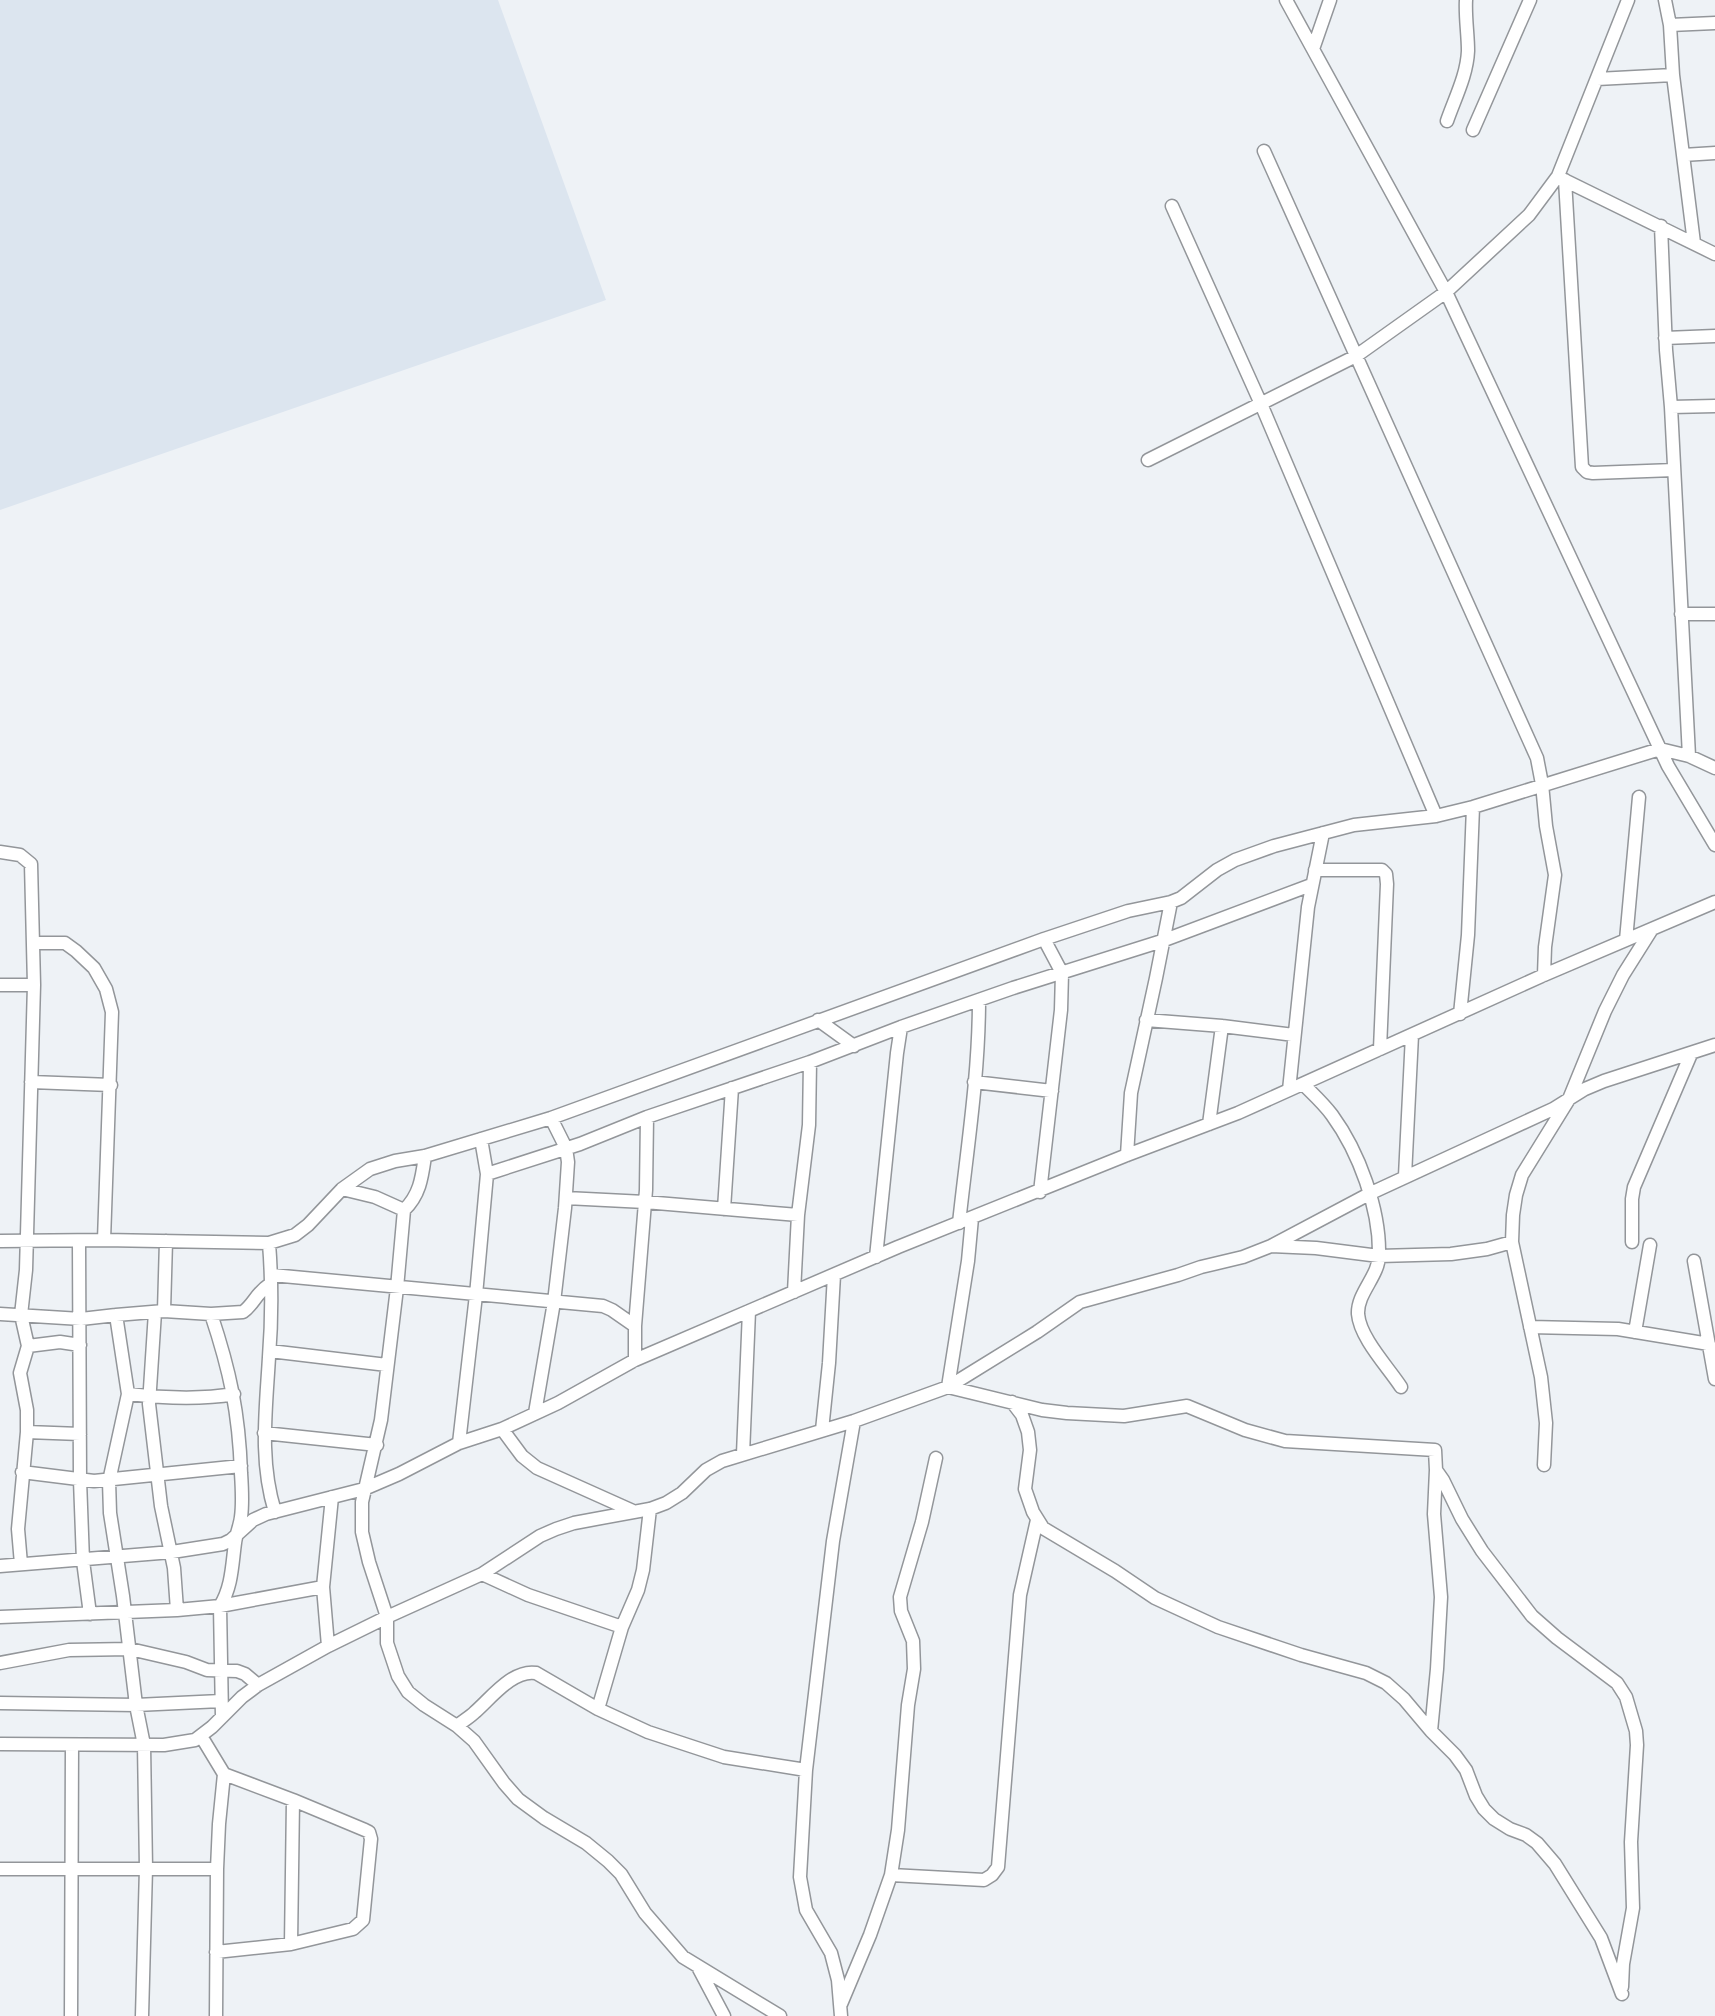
<svg xmlns="http://www.w3.org/2000/svg" width="1715" height="2016" font-family="'Roboto Condensed',sans-serif">
<style>
.built{fill:#dce5ef}
.lines{fill:none;stroke-linecap:round;stroke-linejoin:round}
.minor-casing{stroke:#93969a;stroke-width:15}
.minor{stroke:#fff;stroke-width:12}
</style>
<rect width="100%" height="100%" fill="#eef2f6"/>
<path class="built" d="M0,0H498L606,300L0,510Z"/>
<g class="lines">
<defs>
<path id="minor" d="M1286,0L1446,292L1668,766L1715,845
M1665,0L1670,25L1673,75L1694,243
M1670,25L1715,23
M1313,49L1330,0
M1597,79L1673,75
M1447,121C1455,98 1467,75 1468,51C1468,34 1465,17 1466,0
M1473,130L1530,0
M1264,151L1537,758L1542,784L1546,826L1555,875L1545,947L1544,975
M1683,155L1715,153
M1558,177L1715,254
M1565,180L1582,467L1587,472L1593,473L1674,470
M1172,206L1261,404L1436,816
M1661,226L1666,350L1671,407L1689,756
M1665,338L1715,336
M1671,407L1715,406
M1148,460L1356,356L1446,292L1529,215L1558,176L1628,0
M1681,614H1715
M0,852L20,855L31,864L34,985L26,1270L21,1315L28,1346L20,1373L27,1410V1432L18,1529L21,1564
M1315,870H1382L1386,874L1387,884L1380,1049
M1626,940L1639,797
M34,943H65L76,951L94,968L106,989L112,1012L104,1240
M0,985H34
M1460,1014L1468,935L1473,807
M818,1020L854,1046
M1146,1020L1222,1026L1294,1035
M31,1082L111,1085
M974,1082L1052,1091
M1303,1084C1313,1094 1324,1104 1332,1115C1359,1152 1380,1209 1379,1255C1379,1276 1357,1293 1358,1314C1360,1338 1388,1367 1401,1387
M1289,1090L1308,907L1323,833
M1209,1124L1222,1026
M1127,1155L1131,1093L1156,978L1171,902
M425,1156C422,1177 420,1195 404,1210L397,1288L381,1420L362,1502V1532L369,1562L387,1617V1643L398,1676L408,1692L424,1705L457,1726L474,1741L504,1783L518,1799L544,1818L586,1843L608,1861L621,1874L645,1913L683,1957L780,2016
M487,1174L580,1144L647,1117L810,1062L901,1027L1013,988L1162,941L1311,885
M1405,1176L1412,1035
M342,1189L375,1197L404,1210
M1040,1192L1061,1010L1062,973L1044,939
M566,1198L645,1202L798,1215
M724,1209L732,1088
M972,1218L968,1261L948,1387L1042,1410L1067,1413L1124,1416L1187,1406L1245,1430L1285,1441L1435,1450L1436,1470L1434,1514L1441,1597L1437,1669L1431,1731
M959,1223C967,1149 979,1075 979,1000
M0,1241L104,1240L269,1243L295,1235L308,1225L342,1189L370,1169L395,1161L425,1156L551,1118L1044,939L1128,911L1171,902L1181,898L1217,870L1235,860L1274,846L1354,825L1436,816L1473,807L1660,749L1689,756L1715,768
M79,1241L80,1480L83,1561L90,1614
M1632,1242V1199L1634,1187L1691,1054
M269,1243C272,1281 272,1319 269,1357C266,1410 259,1460 275,1512
M1271,1246L1316,1248L1379,1256L1451,1254L1487,1249L1512,1242
M876,1257L897,1053L901,1027
M1694,1261L1715,1379
M272,1275L603,1306L612,1310L635,1326
M794,1292L798,1215L809,1125L810,1062
M164,1311L166,1241
M155,1312L149,1404L161,1506L174,1568L177,1610
M0,1314L81,1319L116,1315L164,1311L211,1314L243,1312C254,1304 256,1293 270,1284
M211,1314C230,1371 239,1413 241,1473C242,1488 243,1503 241,1517C240,1526 236,1534 235,1543C232,1565 232,1587 220,1606L222,1717
M116,1315L128,1394L109,1481L110,1513L123,1596L136,1705L144,1745L146,1868L142,2016
M1530,1327L1618,1329L1709,1344
M1635,1332L1650,1245
M28,1346L60,1342L80,1345
M270,1351L387,1365
M635,1360V1326L646,1190L647,1117
M128,1394C163,1398 199,1400 234,1394
M1012,1402L1022,1415L1028,1432L1030,1450L1025,1489L1033,1512L1043,1528L1115,1571L1155,1598L1218,1627L1301,1655L1366,1673L1386,1683L1404,1699L1431,1731L1455,1755L1466,1770L1476,1796L1484,1809L1494,1819L1510,1829L1526,1835L1537,1843L1555,1864L1601,1938L1622,1994
M535,1413L554,1302L565,1208L568,1162L566,1148L551,1118
M502,1429L522,1456L537,1468L633,1511
M822,1430L829,1363L834,1275
M27,1432L80,1434
M264,1433L377,1445
M459,1443L476,1295L487,1174L481,1139
M743,1454L749,1311
M1544,1465L1546,1423L1541,1377L1512,1242L1513,1215L1516,1195L1522,1175L1569,1099L1605,1011L1623,975L1652,929
M1436,1470L1443,1480L1462,1519L1482,1551L1532,1616L1557,1638L1617,1683L1626,1697L1636,1731L1637,1745L1631,1842L1633,1908L1623,1964L1622,1987
M22,1472L94,1481L241,1466
M0,1566L172,1552L223,1544L231,1540L253,1520L266,1514L364,1489L399,1474L459,1443L502,1429L558,1403L635,1360L898,1247L1127,1155L1238,1113L1544,975L1715,902
M482,1574L528,1595L622,1627
M0,1617L177,1610L220,1606L323,1587
M328,1646L323,1587L332,1497
M0,1663L69,1650L130,1649L186,1662L207,1670L237,1671L245,1674L258,1685
M0,1703L136,1705L221,1701
M598,1709L622,1627L638,1590L643,1570L650,1509
M457,1726C463,1721 470,1717 475,1712C491,1698 513,1669 536,1673L598,1709L648,1732L724,1757L806,1770
M201,1736L224,1774L219,1824L217,1869L216,2016
M0,1744L164,1745L195,1740L212,1727L242,1697L258,1685L328,1646L387,1617L482,1574L540,1536L556,1529L574,1523L650,1509L666,1503L682,1493L706,1470L722,1461L854,1421L948,1387L1037,1332L1080,1302L1178,1275L1201,1267L1243,1257L1271,1246L1371,1193L1553,1109L1585,1089L1604,1081L1715,1045
M0,1869H217
M891,1875L984,1880L992,1875L998,1867L1020,1595L1037,1520
M291,1944L293,1800
M216,1952L291,1944L353,1929L363,1920L371,1839L369,1832L365,1830L293,1800L224,1774
M698,1967L724,2016
M841,2004L870,1935L891,1875L898,1830L908,1705L914,1669L913,1641L901,1611L900,1597L922,1522L936,1458
M71,2016L72,1745
M841,2016L838,1980L831,1953L806,1910L800,1877L806,1770L833,1541L854,1421"/>
</defs>
<use href="#minor" class="minor-casing"/>
<use href="#minor" class="minor"/>
</g>
</svg>
